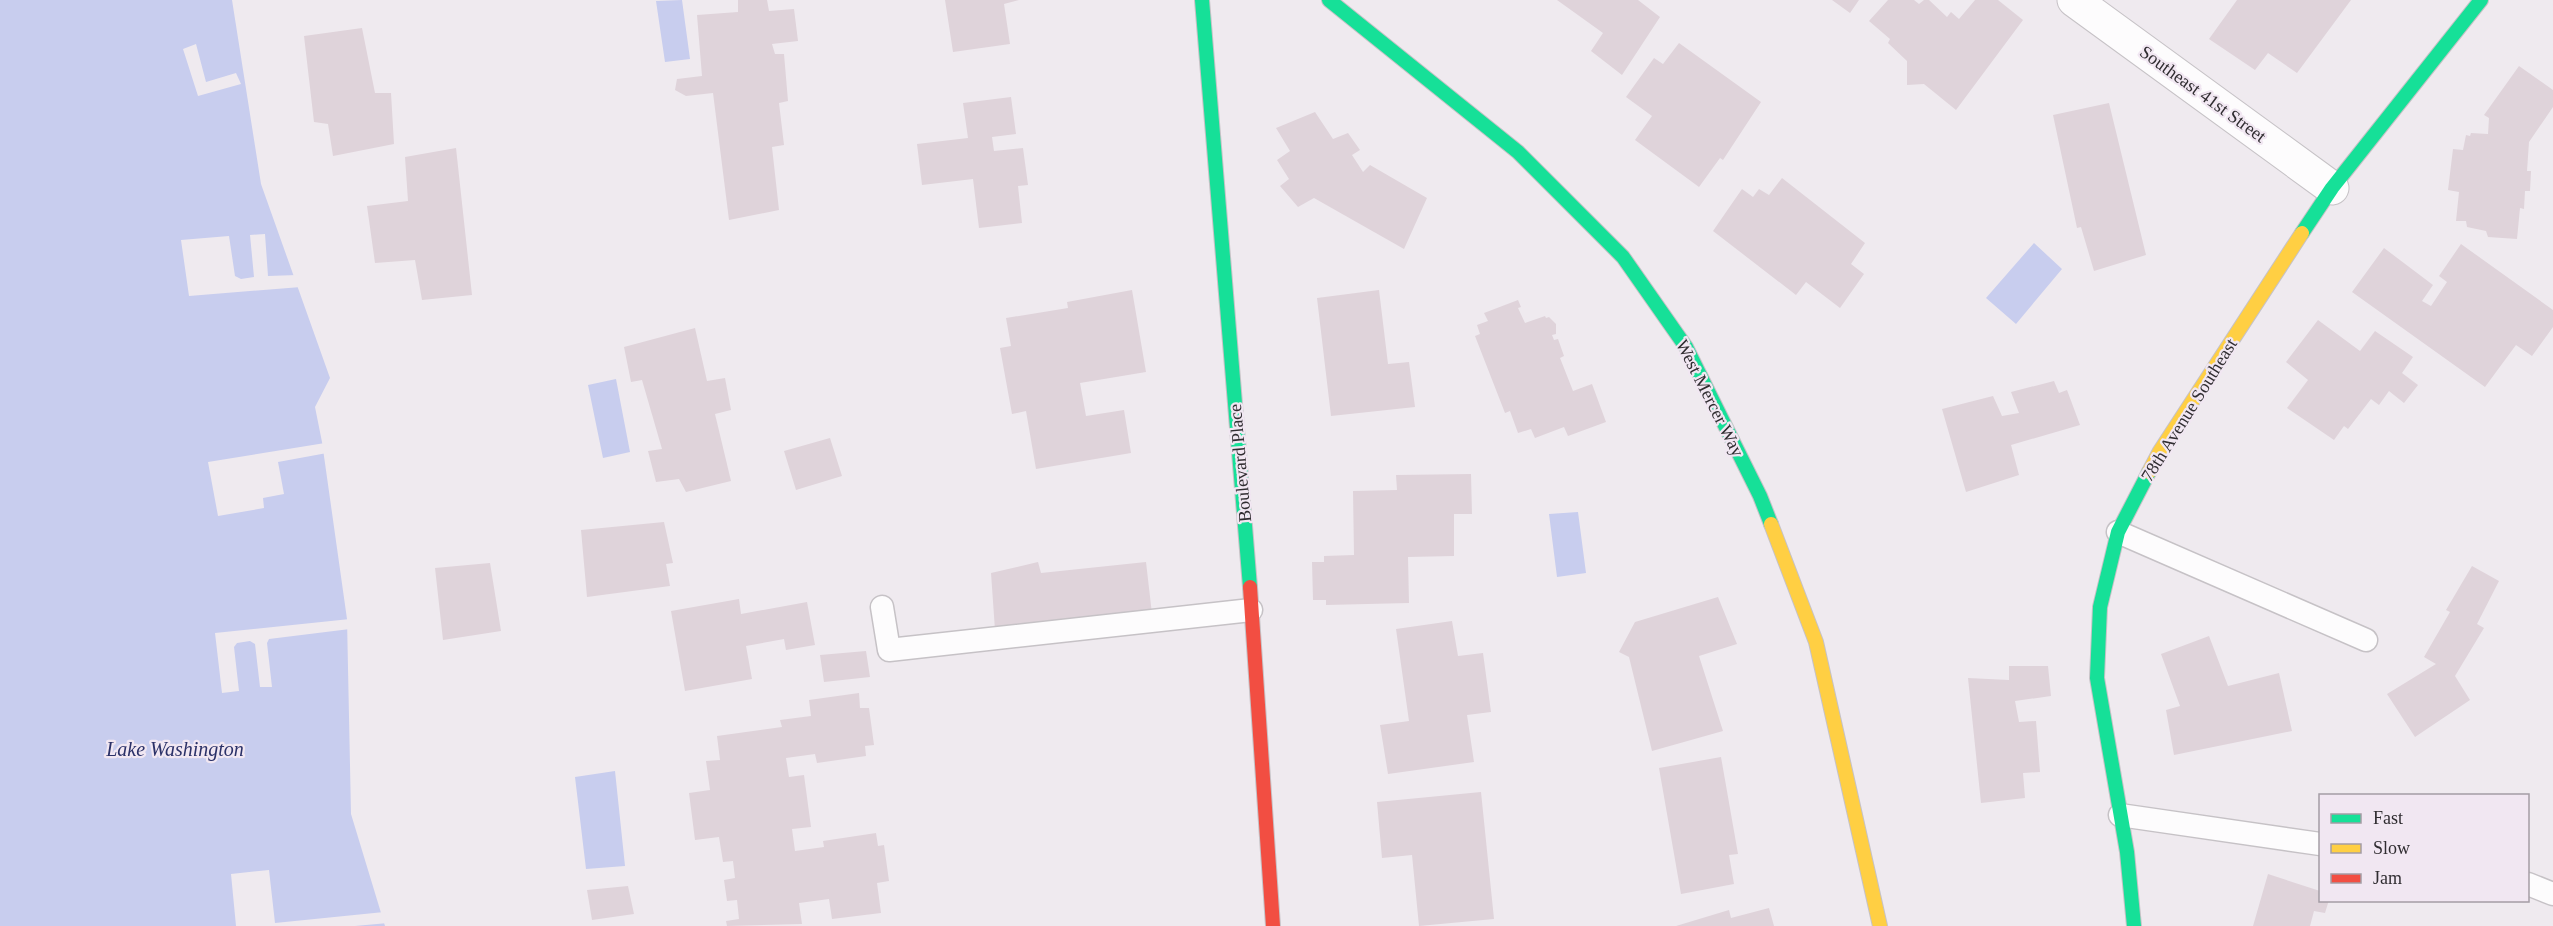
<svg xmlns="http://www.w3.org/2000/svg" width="2553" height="926" font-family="'Times New Roman',serif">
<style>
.water{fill:#c8cdee}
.pier{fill:#efeaef}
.building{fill:#dfd3da}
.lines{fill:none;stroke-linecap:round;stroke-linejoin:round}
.lane-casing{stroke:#c6c2c6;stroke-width:25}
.street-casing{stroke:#c6c2c6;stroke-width:35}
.fast-casing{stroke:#c6c2c6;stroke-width:16}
.slow-casing{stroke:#c6c2c6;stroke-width:16}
.jam-casing{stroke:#c6c2c6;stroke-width:16}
.lane{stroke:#fdfcfd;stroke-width:22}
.street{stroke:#fdfcfd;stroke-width:33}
.fast{stroke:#16e098;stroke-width:14}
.slow{stroke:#ffcf43;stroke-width:14}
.jam{stroke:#f24e42;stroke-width:14}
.labels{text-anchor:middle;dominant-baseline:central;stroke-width:4.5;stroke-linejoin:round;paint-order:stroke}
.street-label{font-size:18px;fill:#302d31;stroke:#f1e7f2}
.water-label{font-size:20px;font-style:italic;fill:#2b3168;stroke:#f1e7f2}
</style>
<rect width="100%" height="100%" fill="#efeaef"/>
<path class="water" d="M0,0H232L261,184L330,378L315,407L322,442L347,619L351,814L385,926H0Z
M682,0L690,59L665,62L656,1Z
M2034,243L2062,269L2016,324L1986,298Z
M616,379L630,452L603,458L588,385Z
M1578,512L1586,573L1557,577L1549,514Z
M615,771L625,866L586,869L575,777Z"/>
<path class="pier" d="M196,44L206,82L236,73L241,84L198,96L183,49Z
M265,234L268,276L297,275L301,287L189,296L181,240L229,236L235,276L241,279L254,277L250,235Z
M325,443L327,453L278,462L284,494L263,498L264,508L218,516L208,462Z
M350,619V629L269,639L267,643L272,687H260L255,644L250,641L237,643L234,647L239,691L222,693L215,633Z
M269,870L275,923L384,912L388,923L355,926H236L231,874Z"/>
<path class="building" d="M738,0H767L769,11L794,9L798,41L772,44L775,54H784L788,101L779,103L784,145L772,147L779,210L729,220L713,93L686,96L675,90L677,79L702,76L697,15L738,12Z
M945,0H1019L1004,4L1010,44L953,52Z
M1557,0H1638L1660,17L1622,75L1591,51L1603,33Z
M1832,0H1859L1850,13Z
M1888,0H1914L1919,4L1924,0H1929L1947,17L1951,12L1959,19L1975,0H1998L2023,20L1956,110L1924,84L1907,85V61L1888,43L1890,39L1869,21Z
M2237,0H2351L2297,73L2268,53L2255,70L2209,39Z
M362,28L375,93H391L394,144L333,156L328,124L314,122L304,36Z
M1679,43L1761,102L1723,160L1720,158L1699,187L1635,140L1652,116L1626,97L1654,58L1663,64Z
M2519,66L2553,90V107L2529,142L2527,171H2531L2530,191H2525L2524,209L2520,208L2517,239L2488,237L2486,231L2467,227L2466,221H2456L2459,192L2448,190L2453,149L2463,150L2466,135L2470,136L2471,133L2488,134L2489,118L2484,115Z
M1011,97L1016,134L992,137L994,151L1023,148L1028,185L1018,186L1022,223L979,228L973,179L922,185L917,144L968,138L963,103Z
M2109,103L2146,255L2094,271L2081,227L2077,228L2053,115Z
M1315,112L1333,139L1348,133L1360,150L1352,155L1363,172L1370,165L1427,198L1404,249L1314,198L1298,207L1280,186L1289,179L1277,160L1290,151L1276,128Z
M456,148L472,295L422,300L415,260L375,263L367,206L408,201L405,157Z
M1782,178L1865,243L1851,264L1864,274L1840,308L1806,282L1796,295L1713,231L1742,189L1753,197L1759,189L1769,195Z
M2461,244L2553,310V327L2532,356L2516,345L2485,387L2352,292L2384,248L2433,285L2422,301L2431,306L2447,282L2439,276Z
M1132,290L1146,372L1080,383L1086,416L1124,410L1131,453L1036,469L1026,411L1012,414L1000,348L1011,346L1006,318L1068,308L1067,302Z
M1379,290L1388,364L1409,362L1415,407L1331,416L1317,298Z
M1518,300L1521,307L1518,308L1525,323L1545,316L1546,318L1549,317L1556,324V334L1552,335L1554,340L1558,339L1564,356L1560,358L1573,391L1592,384L1606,422L1568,436L1564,427L1535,438L1531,429L1518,433L1510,411L1505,413L1475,336L1480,334L1477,325L1488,321L1484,313Z
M2318,320L2360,351L2375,331L2413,357L2402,373L2418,385L2404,403L2389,391L2379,405L2371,399L2348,429L2344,426L2334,440L2287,408L2308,380L2286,362Z
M695,328L707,381L725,378L731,410L715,414L731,481L686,492L679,479L656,482L648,451L662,449L642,380L631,382L624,347Z
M2054,381L2059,393L2067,390L2080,425L2011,445L2019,475L1966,492L1942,409L1993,396L2002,416L2019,413L2011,392Z
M830,438L842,476L796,490L784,451Z
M1471,474L1472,514H1454V556L1408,557L1409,603L1326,605V600H1313L1312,562H1324V556L1354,555L1353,491L1397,490L1396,475Z
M664,522L673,563L666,564L670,586L587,597L581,530Z
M1038,562L1041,573L1146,562L1152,614L995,630L991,573Z
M490,563L501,631L443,640L435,568Z
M2472,566L2499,581L2477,624L2484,628L2455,676L2470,700L2415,737L2387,694L2436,664L2424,657L2450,612L2446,610Z
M1718,597L1737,644L1699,656L1723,731L1652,751L1629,657L1619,652L1635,622Z
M739,599L741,614L807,602L815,645L786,650L784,639L746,646L752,679L685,691L671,611Z
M1452,621L1458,656L1483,653L1491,712L1467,715L1474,762L1388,774L1380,725L1409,721L1396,629Z
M2209,636L2228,686L2279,673L2292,731L2174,755L2166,710L2180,706L2161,654Z
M866,651L870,677L824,682L820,655Z
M2009,666H2048L2051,696L2015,701L2019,722L2036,721L2040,772L2023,773L2025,798L1981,803L1968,678L2009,680Z
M859,693L860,708H869L874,745L865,746L866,756L817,763L815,754L786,758L789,777L804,775L811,827L792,829L795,851L824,847L823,841L876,833L878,846L884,845L889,881L877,883L881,913L832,919L829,899L799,903L802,924L727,926L726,921L739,919L737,900L727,901L724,880L735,878L733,861L723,862L719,837L695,840L689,793L710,790L706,761L720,760L717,736L782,727L780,720L811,716L809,700Z
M1721,757L1738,854L1729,855L1734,884L1681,894L1659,768Z
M1481,792L1494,919L1419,926L1412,855L1382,858L1377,802Z
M2268,874L2320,891V900H2329L2325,913L2314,911L2310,926H2253Z
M628,886L634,914L592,920L587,890Z
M1769,908L1774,926H1676L1729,910L1731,918Z"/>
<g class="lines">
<defs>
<path id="lane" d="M2118,532L2366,640
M882,607L889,650L1251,610
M2120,815L2320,844
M2528,884L2553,894"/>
<path id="street" d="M2074,0L2332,188"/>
<path id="fast" d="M1202,0L1250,587
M1329,0L1518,152L1623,257L1686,347L1760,496L1771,524
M2302,233L2332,188L2481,0
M2134,926L2127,852L2097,678L2100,607L2118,532L2149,472"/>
<path id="slow" d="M2149,472L2160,451L2302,233
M1771,524L1816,642L1880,926"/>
<path id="jam" d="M1250,587L1273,926"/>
</defs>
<use href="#lane" class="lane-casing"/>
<use href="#street" class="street-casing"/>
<use href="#fast" class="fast-casing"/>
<use href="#slow" class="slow-casing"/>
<use href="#jam" class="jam-casing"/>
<use href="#lane" class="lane"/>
<use href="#street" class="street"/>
<use href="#fast" class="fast"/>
<use href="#slow" class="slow"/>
<use href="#jam" class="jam"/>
</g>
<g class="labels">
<g class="street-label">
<text transform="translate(2203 94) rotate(36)">Southeast 41st Street</text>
<text transform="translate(1710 398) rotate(63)">West Mercer Way</text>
<text transform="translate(2189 410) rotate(-58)">78th Avenue Southeast</text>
<text transform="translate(1240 463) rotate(-95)">Boulevard Place</text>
</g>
<g class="water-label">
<text x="175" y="749">Lake Washington</text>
</g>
</g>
<rect x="2319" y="794" width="210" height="108" fill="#f1e7f2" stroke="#a49da5" stroke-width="1.5"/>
<rect x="2331" y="814" width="30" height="9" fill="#16e098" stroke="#a49da5" stroke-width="1.5"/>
<text x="2373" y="824" font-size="18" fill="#302d31">Fast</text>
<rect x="2331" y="844" width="30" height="9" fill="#ffcf43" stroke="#a49da5" stroke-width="1.5"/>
<text x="2373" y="854" font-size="18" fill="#302d31">Slow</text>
<rect x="2331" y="874" width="30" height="9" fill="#f24e42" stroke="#a49da5" stroke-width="1.5"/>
<text x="2373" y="884" font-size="18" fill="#302d31">Jam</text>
</svg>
